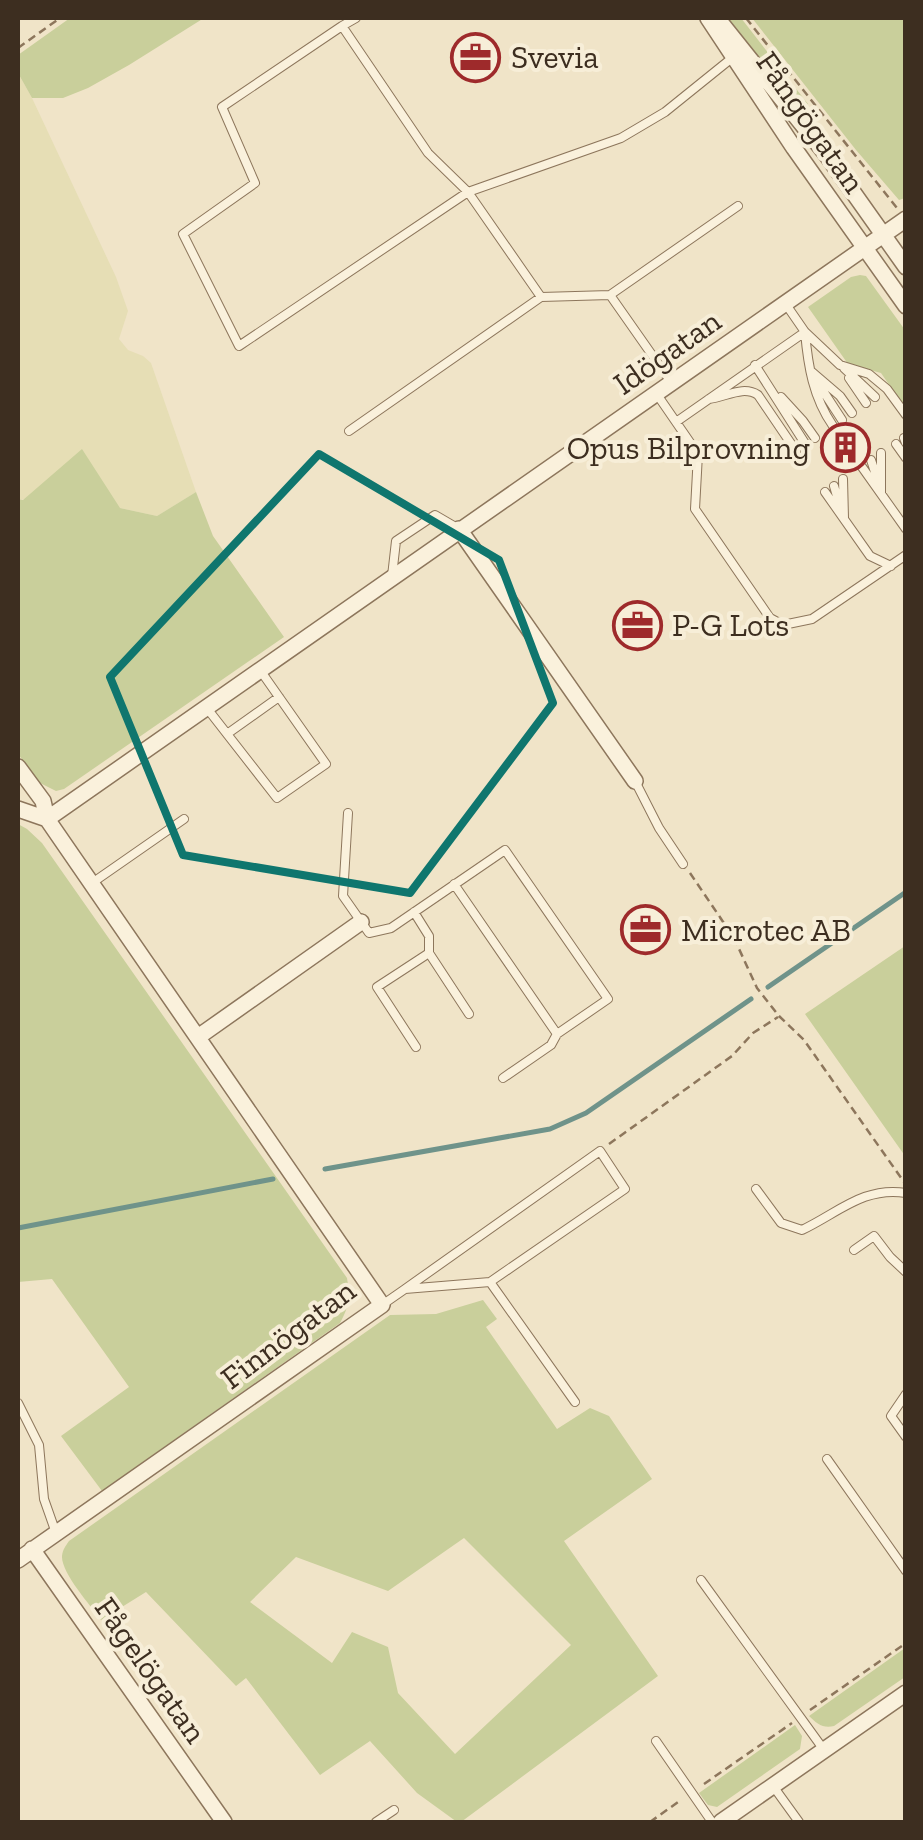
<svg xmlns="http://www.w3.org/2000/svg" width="923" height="1840" font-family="'Zilla Slab',serif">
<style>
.farmland{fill:#e6deb5}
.green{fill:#c9cf9b;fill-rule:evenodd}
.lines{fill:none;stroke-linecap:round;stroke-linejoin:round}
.stream{stroke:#6f938a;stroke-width:5}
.lane-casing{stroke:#8d765c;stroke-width:10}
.street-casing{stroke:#8d765c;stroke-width:18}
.path{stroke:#8d765c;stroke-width:2.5;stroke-dasharray:8 5;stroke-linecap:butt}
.lane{stroke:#faf1dc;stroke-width:8}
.street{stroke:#faf1dc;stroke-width:15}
.marked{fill:none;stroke:#0f766e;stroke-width:8;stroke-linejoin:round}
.labels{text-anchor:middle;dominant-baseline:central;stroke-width:8;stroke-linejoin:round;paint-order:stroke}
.poi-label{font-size:32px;fill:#3d2e20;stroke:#f7eed8;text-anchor:start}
.street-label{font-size:32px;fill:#3d2e20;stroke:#f7eed8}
</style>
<rect width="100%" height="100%" fill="#f0e4c8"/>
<path class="farmland" d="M18,73L32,98L116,277L128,311L119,339L128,350L143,356L151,363L196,492L157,516L120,508L18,499Z"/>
<path class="green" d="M70,18H204L129,65L88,88L63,98H32L18,73V55Z
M728,18H741L808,104L804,107L786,91Z
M752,18H905V198L899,200L856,150Z
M860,275L866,276L905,330V408L881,373L848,364L808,307L851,277Z
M82,449L120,508L157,516L196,492L213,536L284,637L64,789L56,791L40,783L18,754V499L23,500Z
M18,824L27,829L42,843L347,1278C350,1297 349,1307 340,1323L102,1491L61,1436L129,1387L52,1279L18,1282Z
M905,946V1156L805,1014Z
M483,1300L497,1319L486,1327L557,1429L590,1408L609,1416L652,1479L564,1541L658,1676L461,1822H457L417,1793L370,1741L320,1775L246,1678L236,1686L146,1592L101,1620C91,1606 61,1573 62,1556C63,1549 65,1547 69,1541L390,1315L436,1314ZM464,1538L571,1645L455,1754L398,1693L388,1647L352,1632L332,1663L250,1602L296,1557L388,1591Z
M905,1648V1677L834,1726C823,1729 816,1723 809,1716Z
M795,1725L802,1736L800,1749L717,1807L708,1805L699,1793Z"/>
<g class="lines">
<path class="stream" d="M768,987L906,892
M325,1169L550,1129L586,1113L751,999
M18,1228L273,1179"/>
<defs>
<path id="lane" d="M356,18L342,26L428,153L468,192L621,138L665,112L732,58
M342,26L222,107L255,183L183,234L239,346L468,192L541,297L610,295L738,206
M610,295L671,382
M785,303L805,332L840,365L869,374L887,389L906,415
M755,365L806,445
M844,368L875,397
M812,372L840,396L852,413
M814,377L842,420
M849,378L866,403
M656,393L698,454L695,509L770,618L783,625L812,619L906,555
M781,397L803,421L815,438
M709,399C726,397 743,385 758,395L796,451
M676,422L805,332C808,366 813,397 833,426
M349,431L541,297
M904,438L906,443
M896,444L906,458
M881,453V493
M871,460L879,484
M862,467L906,529
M843,479L844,518
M834,486L840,506
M825,492L870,556L891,566
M392,576L396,541L435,515L459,529
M206,707L277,798L326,764L260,670
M227,734L279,697
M635,781L659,828L683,864
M348,813L343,896L369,933L391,928L505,850L608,999L557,1034L551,1045L503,1078
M92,883L184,819
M454,884L557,1034
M414,912L429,936V953L469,1014
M416,1047L377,987L429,953
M756,1189L781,1223L802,1230C838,1213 864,1186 906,1193
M854,1250L874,1236L890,1257L906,1272
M490,1282L575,1402
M382,1305L405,1289L490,1282L625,1189L600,1151L405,1289
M906,1394L891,1416L906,1437
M18,1403L39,1445L44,1499L56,1533
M827,1459L906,1571
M701,1580L824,1750
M656,1741L712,1822
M773,1786L799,1822
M376,1822L394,1810"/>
<path id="street" d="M708,18L794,148L906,306
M721,23L826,154L906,267
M459,529L635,781
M18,767L43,801L47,819L382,1305L18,1560
M18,809L47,819
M47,819L906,219
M198,1037L361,922
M32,1549L224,1822
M721,1822L906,1693"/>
</defs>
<use href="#lane" class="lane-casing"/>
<use href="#street" class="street-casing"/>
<path class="path" d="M746,18L897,208
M18,48L60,18
M690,873L734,938L757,988L779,1016L804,1040L904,1182
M609,1144L732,1056L753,1033L778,1017
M810,1710L906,1643
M704,1784L792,1723
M650,1822L681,1800"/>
<use href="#lane" class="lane"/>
<use href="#street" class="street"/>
</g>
<path class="marked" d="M319,454L499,560L553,703L410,893L183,855L110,677Z"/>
<defs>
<symbol id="office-ring" viewBox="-11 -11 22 22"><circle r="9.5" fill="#f7eed8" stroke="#9e2a2b" stroke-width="1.5"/><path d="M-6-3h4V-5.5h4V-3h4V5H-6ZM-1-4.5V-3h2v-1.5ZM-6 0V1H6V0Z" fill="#9e2a2b"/></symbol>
<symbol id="building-ring" viewBox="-11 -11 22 22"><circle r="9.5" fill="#f7eed8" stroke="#9e2a2b" stroke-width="1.5"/><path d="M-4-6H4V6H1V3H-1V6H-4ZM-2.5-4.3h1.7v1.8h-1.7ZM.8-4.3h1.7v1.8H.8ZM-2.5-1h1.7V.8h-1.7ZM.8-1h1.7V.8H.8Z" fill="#9e2a2b"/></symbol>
</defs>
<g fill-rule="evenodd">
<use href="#office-ring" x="448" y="30" width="55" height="55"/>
<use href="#building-ring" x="818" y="420" width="55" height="55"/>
<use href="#office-ring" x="610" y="598" width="55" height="55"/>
<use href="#office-ring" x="618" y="902" width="55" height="55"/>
</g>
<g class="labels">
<g class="poi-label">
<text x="511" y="57">Svevia</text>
<text x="810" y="448" text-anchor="end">Opus Bilprovning</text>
<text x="672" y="625">P-G Lots</text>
<text x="681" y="930">Microtec AB</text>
</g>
<g class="street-label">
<text transform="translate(811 122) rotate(55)">Fångögatan</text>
<text transform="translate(667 352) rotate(-35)">Idögatan</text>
<text transform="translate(288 1334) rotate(-37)">Finnögatan</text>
<text transform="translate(151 1670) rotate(55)">Fågelögatan</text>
</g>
</g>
<rect width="923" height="1840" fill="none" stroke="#3d2e20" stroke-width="40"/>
</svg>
